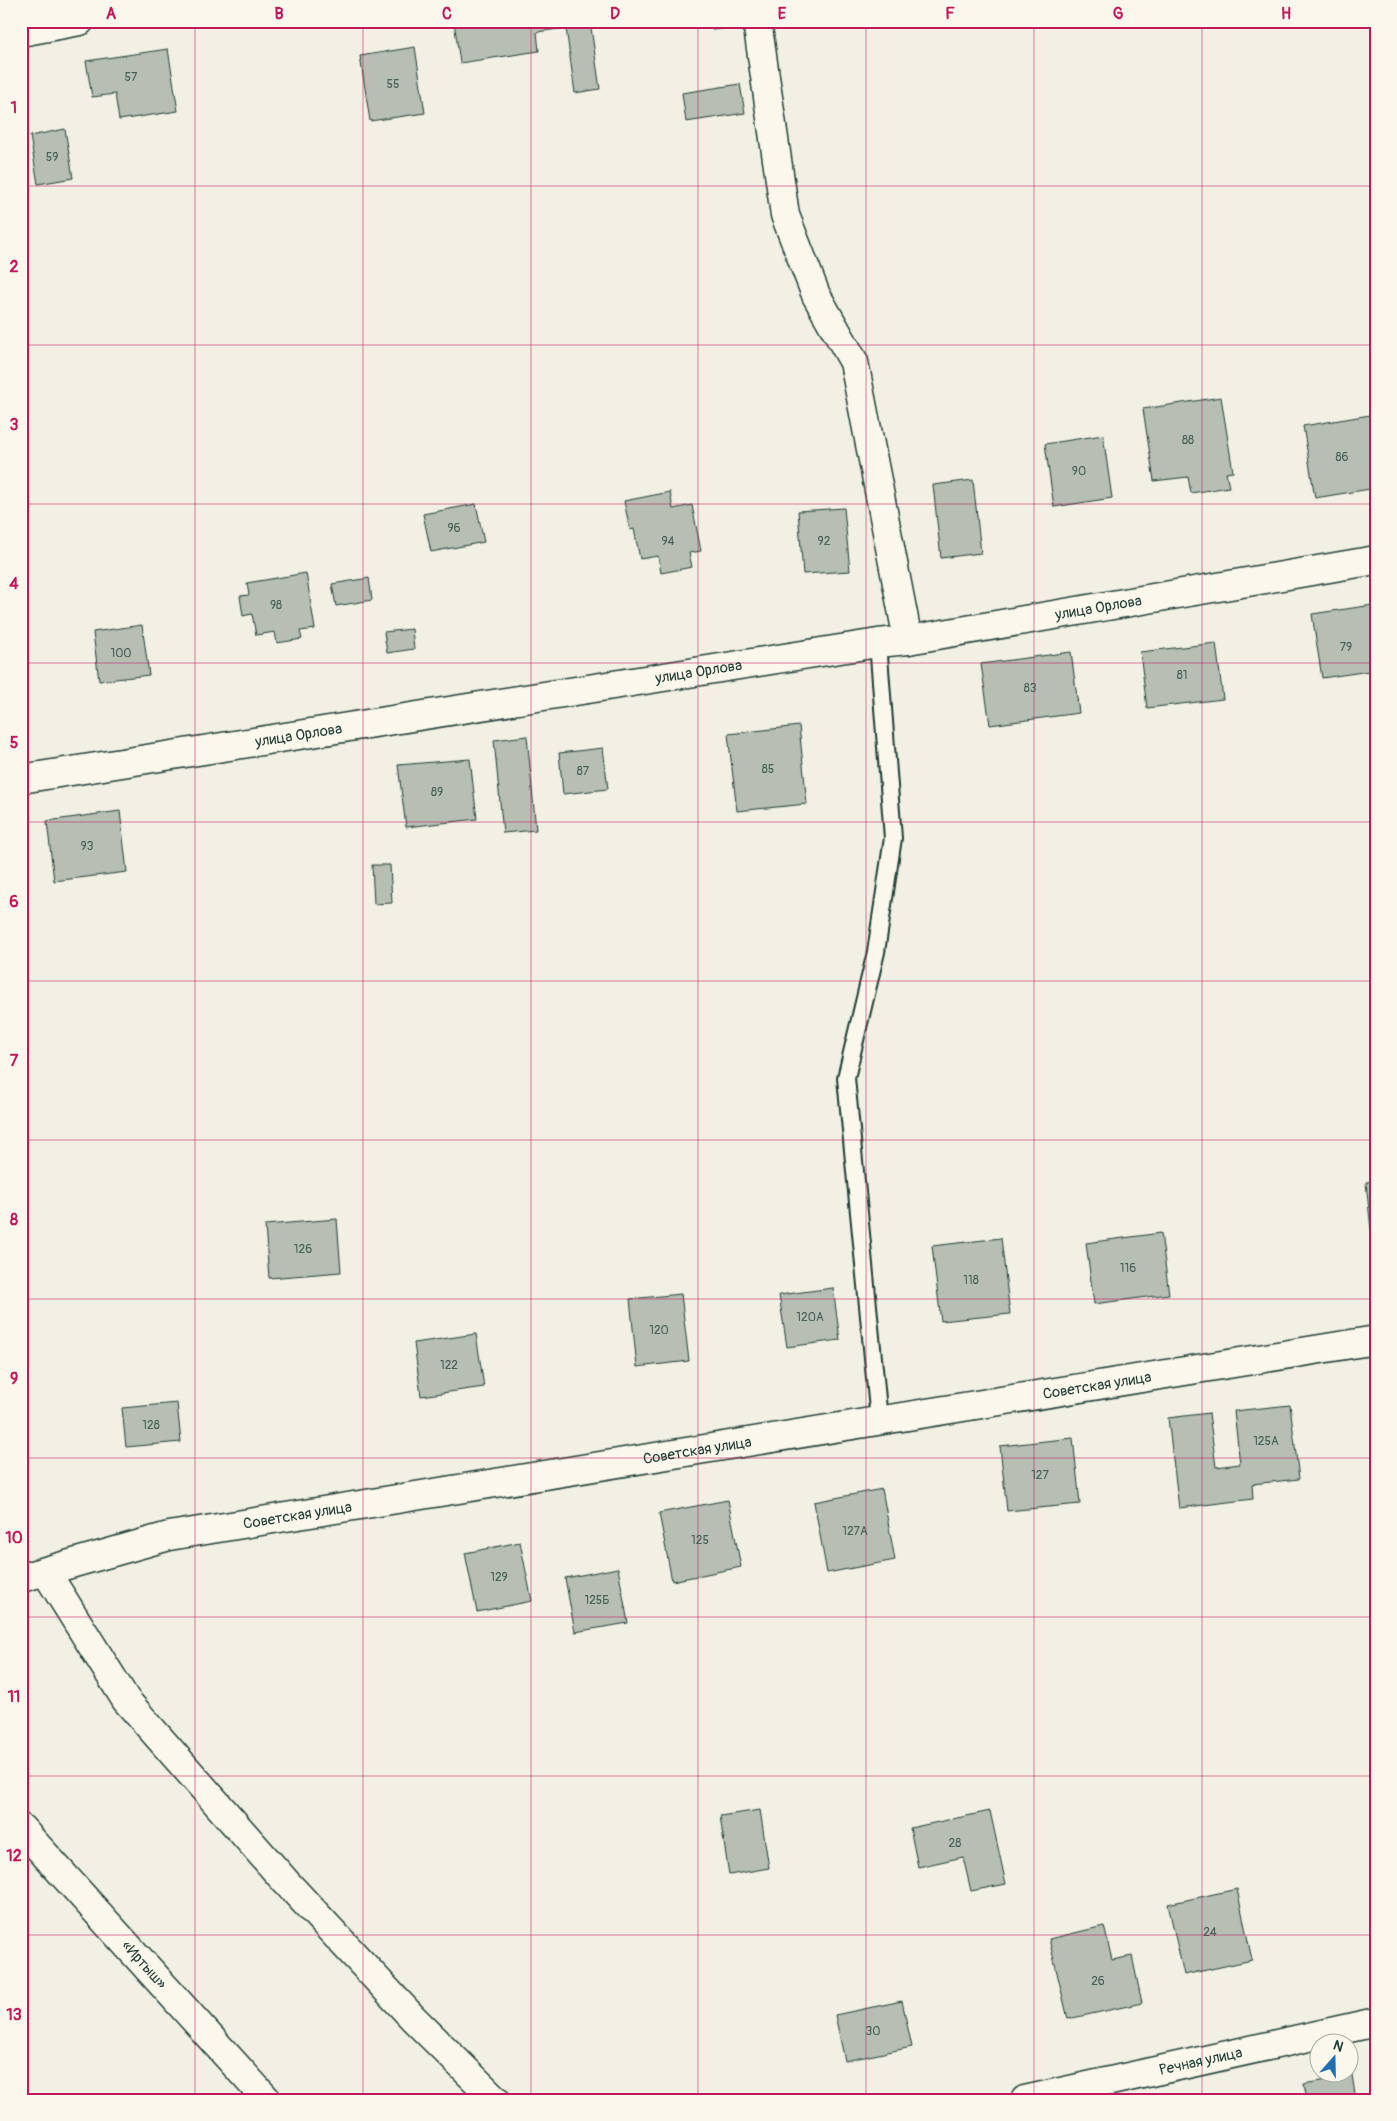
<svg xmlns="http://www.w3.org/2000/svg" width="1397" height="2121" font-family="Pangolin,sans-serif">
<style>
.building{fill:#b7beb3;stroke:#1f3d34}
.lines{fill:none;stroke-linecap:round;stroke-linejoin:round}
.service-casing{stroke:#1f3d34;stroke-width:20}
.minor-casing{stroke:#1f3d34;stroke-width:31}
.trunk-casing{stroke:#1f3d34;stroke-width:31}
.service{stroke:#fbf7ec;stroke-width:16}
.minor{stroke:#fbf7ec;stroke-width:28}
.trunk{stroke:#fbf7ec;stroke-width:28}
.grid{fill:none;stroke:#c2185b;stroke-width:1;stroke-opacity:0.55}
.labels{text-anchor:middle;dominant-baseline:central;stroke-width:4;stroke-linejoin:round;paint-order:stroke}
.number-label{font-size:12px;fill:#455d54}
.street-label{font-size:15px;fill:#1f3d34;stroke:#fbf7ec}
.neatline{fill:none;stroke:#c2185b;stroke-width:2}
.grid-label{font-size:16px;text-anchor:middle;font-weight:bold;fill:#c2185b}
</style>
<rect width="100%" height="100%" fill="#f2f0e5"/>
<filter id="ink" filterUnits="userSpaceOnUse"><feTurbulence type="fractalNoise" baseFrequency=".02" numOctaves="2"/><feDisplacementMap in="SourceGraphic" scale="10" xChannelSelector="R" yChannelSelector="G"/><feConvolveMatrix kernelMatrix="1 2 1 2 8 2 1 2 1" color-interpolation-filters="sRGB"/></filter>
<g filter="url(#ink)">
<path class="building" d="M454,21H590L600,89L575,93L566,28L537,32L539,51L460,63Z
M630,21H683L631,28Z
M712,21H745L746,25L713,30Z
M415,47L425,113L370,121L360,56Z
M168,49L178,111L119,120L115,94L92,97L86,61Z
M740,84L745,113L686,122L682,93Z
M65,129L73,178L38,184L30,136Z
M1221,397L1233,472L1226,473L1229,487L1191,493L1188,477L1154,481L1143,409Z
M1376,414V488L1315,498L1303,426Z
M1103,435L1112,498L1054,507L1045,444Z
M973,480L981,553L941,558L933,485Z
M670,492L673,509L692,505L701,551L689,553L692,567L661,573L658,556L640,559L634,529L630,530L624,501Z
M476,504L484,542L431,552L423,514Z
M844,508L850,571L803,574L798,511Z
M306,573L315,629L300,631L302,639L277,643L275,632L256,635L252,614L243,616L240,596L249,595L247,583Z
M369,578L372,600L336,606L332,584Z
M1373,605L1376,623V670L1322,678L1312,614Z
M142,625L149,675L99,681L93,632Z
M412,629L414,649L387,653L384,632Z
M1216,643L1223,699L1147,708L1140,652Z
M1071,652L1079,713L990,725L981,664Z
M799,726L807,804L737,811L728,734Z
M527,736L536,830L503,833L494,740Z
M603,748L608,789L563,794L559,753Z
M470,759L477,819L406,827L398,765Z
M120,811L127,872L54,881L47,821Z
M372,865H390L392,903L374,904Z
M1376,1181V1229L1371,1230L1366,1182Z
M337,1219L341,1272L269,1278L265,1225Z
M1161,1233L1169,1294L1094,1304L1086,1243Z
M1001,1238L1010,1314L941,1321L932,1246Z
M833,1288L840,1340L787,1347L779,1295Z
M681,1294L689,1361L637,1367L630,1299Z
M476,1334L484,1387L421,1396L414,1343Z
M177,1403L181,1442L126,1447L122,1408Z
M1290,1405L1299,1479L1252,1484L1253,1499L1179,1508L1168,1418L1209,1413L1216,1467L1240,1464L1234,1411Z
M1073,1438L1080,1504L1007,1511L1000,1446Z
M882,1489L895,1560L827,1573L814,1502Z
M728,1500L741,1567L672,1581L659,1513Z
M520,1542L532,1601L477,1612L465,1553Z
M618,1568L628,1623L575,1632L565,1578Z
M760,1810L769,1868L729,1875L720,1816Z
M990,1811L1006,1884L971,1891L963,1857L918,1867L910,1828Z
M1237,1889L1252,1960L1184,1975L1168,1904Z
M1104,1926L1112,1960L1132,1956L1142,2003L1068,2019L1049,1939Z
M902,2001L912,2047L845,2061L835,2015Z
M1352,2075L1356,2100H1307L1304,2084Z"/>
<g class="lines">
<defs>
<path id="service" d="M878,643L893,838L876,952L846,1078L879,1420"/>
<g id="minor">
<path d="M757,21L785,215L816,295L854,362L908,640"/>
<path d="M21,32L80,21"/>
<path id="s1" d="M21,779L878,643L908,640L1376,560"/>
<path d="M46,1572L126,1700L286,1882L414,2019L496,2100"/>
<path id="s2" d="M21,1578L169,1536L1376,1340"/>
<path id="s3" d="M1025,2100L1376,2022"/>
</g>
<g id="trunk">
<path id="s4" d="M21,1828L267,2100"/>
</g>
</defs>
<use href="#service" class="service-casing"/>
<use href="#minor" class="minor-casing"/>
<use href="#trunk" class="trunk-casing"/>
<use href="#service" class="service"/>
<use href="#minor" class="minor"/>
<use href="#trunk" class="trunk"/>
</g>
</g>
<path class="grid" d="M195,21V2100M363,21V2100M531,21V2100M698,21V2100M866,21V2100M1034,21V2100M1202,21V2100M21,186H1376M21,345H1376M21,504H1376M21,663H1376M21,822H1376M21,981H1376M21,1140H1376M21,1299H1376M21,1458H1376M21,1617H1376M21,1776H1376M21,1935H1376"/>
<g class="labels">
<g class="number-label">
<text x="131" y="77">57</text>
<text x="393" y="84">55</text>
<text x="52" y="157">59</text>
<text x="1188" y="440">88</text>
<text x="1342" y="457">86</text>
<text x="1079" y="471">90</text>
<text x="454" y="528">96</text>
<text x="668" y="541">94</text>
<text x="824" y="541">92</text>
<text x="276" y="605">98</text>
<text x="1346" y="647">79</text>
<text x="121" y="653">100</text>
<text x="1182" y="675">81</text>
<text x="1030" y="688">83</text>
<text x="768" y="769">85</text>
<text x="583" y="771">87</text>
<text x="437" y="792">89</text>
<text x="87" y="846">93</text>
<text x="303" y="1249">126</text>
<text x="1128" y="1268">116</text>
<text x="971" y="1280">118</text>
<text x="810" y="1317">120А</text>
<text x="659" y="1330">120</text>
<text x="449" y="1365">122</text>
<text x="151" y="1425">128</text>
<text x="1266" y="1441">125А</text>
<text x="1040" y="1475">127</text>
<text x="855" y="1531">127А</text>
<text x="700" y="1540">125</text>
<text x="499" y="1577">129</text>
<text x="597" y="1600">125Б</text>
<text x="955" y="1843">28</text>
<text x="1210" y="1932">24</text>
<text x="1098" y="1981">26</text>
<text x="873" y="2031">30</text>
</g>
<g class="street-label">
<text stroke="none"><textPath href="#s1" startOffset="1091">улица Орлова</textPath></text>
<text stroke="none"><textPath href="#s1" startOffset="686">улица Орлова</textPath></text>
<text stroke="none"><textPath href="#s1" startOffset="281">улица Орлова</textPath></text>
<text stroke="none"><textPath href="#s2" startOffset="1094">Советская улица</textPath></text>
<text stroke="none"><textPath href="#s2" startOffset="689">Советская улица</textPath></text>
<text stroke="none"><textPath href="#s2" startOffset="284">Советская улица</textPath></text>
<text stroke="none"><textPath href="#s4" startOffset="184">«Иртыш»</textPath></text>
<text stroke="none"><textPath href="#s3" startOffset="180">Речная улица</textPath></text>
</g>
</g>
<rect width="1397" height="2121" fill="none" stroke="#fbf7ec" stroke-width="55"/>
<g transform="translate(1334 2058) rotate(20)"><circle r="24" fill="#fbf7ec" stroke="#a3ada2"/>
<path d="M0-4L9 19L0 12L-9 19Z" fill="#1f6fb2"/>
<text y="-8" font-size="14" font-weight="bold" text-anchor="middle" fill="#1f3d34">N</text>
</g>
<rect x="28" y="28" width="1342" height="2066" class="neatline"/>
<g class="grid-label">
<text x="111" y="19">A</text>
<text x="279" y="19">B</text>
<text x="447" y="19">C</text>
<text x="615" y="19">D</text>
<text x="782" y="19">E</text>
<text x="950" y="19">F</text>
<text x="1118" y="19">G</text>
<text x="1286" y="19">H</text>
<text x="14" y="113">1</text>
<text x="14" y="272">2</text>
<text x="14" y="430">3</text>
<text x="14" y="589">4</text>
<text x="14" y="748">5</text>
<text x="14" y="907">6</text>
<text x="14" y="1066">7</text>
<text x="14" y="1225">8</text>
<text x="14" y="1384">9</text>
<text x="14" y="1543">10</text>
<text x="14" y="1702">11</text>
<text x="14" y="1861">12</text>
<text x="14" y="2020">13</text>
</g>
</svg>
